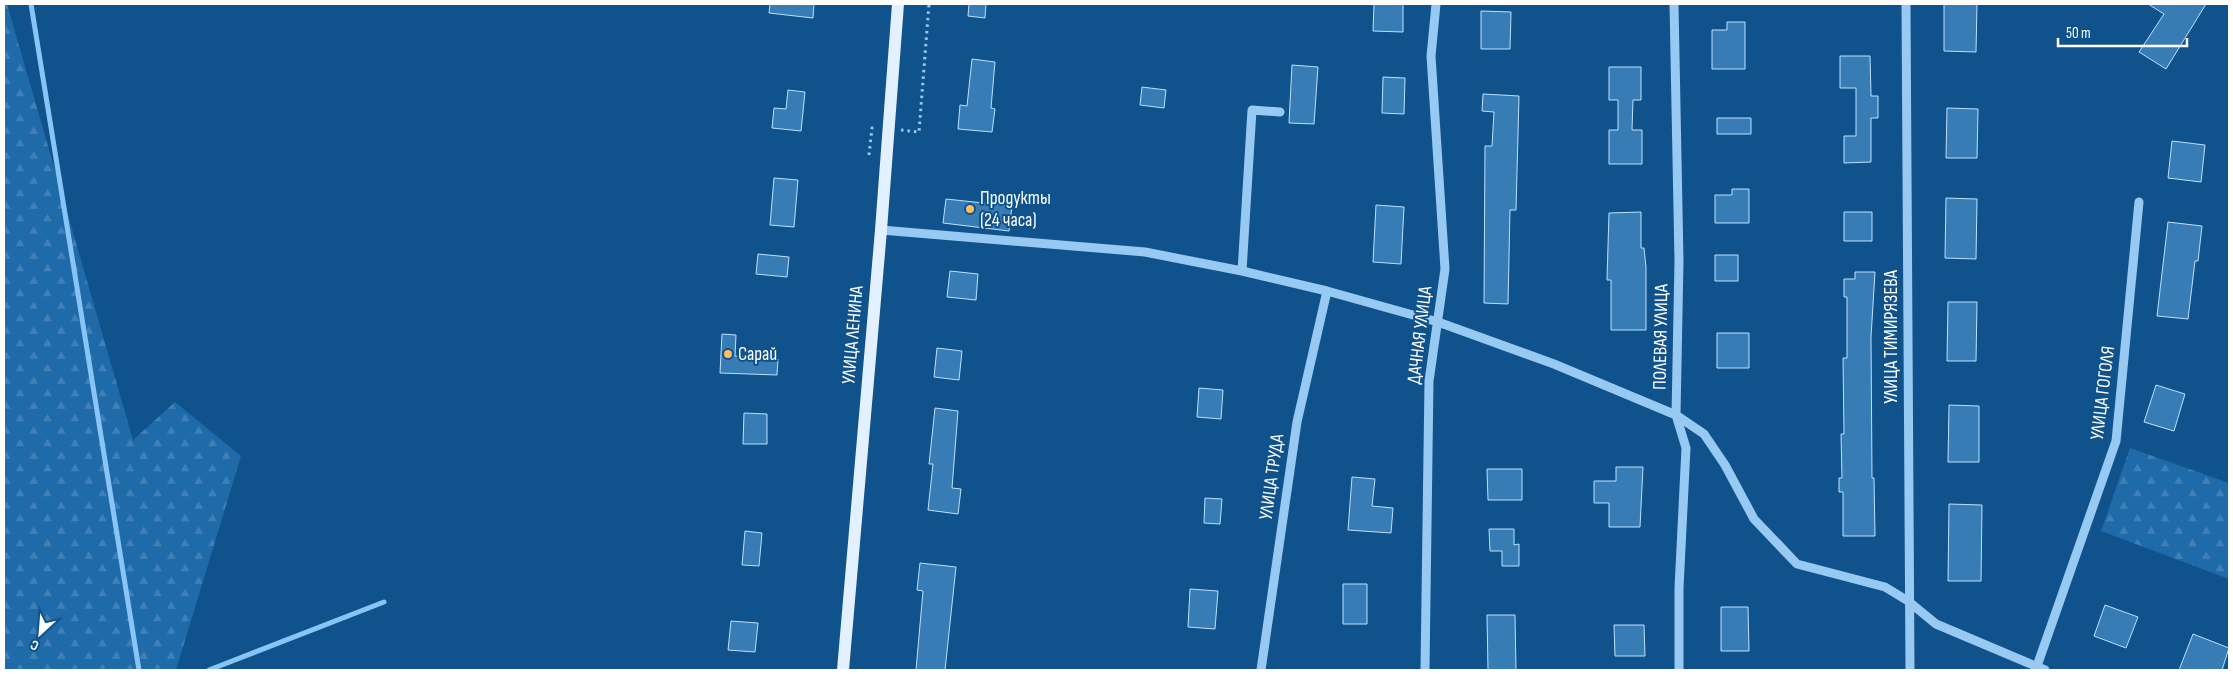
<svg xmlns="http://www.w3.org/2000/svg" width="2233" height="674" font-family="'Sofia Sans Condensed',sans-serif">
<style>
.forest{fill:url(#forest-firs)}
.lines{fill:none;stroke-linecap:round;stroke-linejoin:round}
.stream{stroke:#88c5f6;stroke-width:5}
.building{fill:#387cb5;stroke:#bee0fd}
.path{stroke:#97c9f2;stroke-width:3;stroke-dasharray:2.5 4;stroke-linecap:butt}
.minor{stroke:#97c9f2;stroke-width:9}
.major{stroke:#e2f0ff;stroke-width:12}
.poi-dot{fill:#ffbf58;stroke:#10528b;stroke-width:2}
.labels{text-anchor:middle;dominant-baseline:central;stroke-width:4;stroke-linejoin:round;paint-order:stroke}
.poi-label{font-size:19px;fill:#fff;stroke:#10528b;text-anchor:start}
.street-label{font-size:19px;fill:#fff;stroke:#10528b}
</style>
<defs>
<pattern id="forest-firs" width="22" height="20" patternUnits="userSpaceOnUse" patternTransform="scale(1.25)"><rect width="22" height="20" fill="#1f6aa9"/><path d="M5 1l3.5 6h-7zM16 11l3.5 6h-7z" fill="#4180b6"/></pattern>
</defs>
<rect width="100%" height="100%" fill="#10528b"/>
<path class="forest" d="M4,4H7L133,440L175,402L241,456L176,670H4Z
M2130,448L2229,483V579L2101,531Z"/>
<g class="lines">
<path class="stream" d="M31,4L139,670
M209,670L384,602"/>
</g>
<path class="building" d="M770,4H814L813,18L769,13Z
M969,4H986L985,18L968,16Z
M1374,4H1403V32L1373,31Z
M1944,4H1977L1976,52L1944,51Z
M2148,4H2206L2166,69L2139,52L2164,14Z
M1481,11L1511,12L1510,49H1481Z
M1727,22H1745V69H1712V30H1727Z
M1840,56H1870L1871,96H1878V118H1871V162L1844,163V136H1856V88H1840Z
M972,59L995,62L991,108L995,109L992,132L958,129L960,105L967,106Z
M1292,65L1318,67L1314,124L1289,123Z
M1609,67H1641V100H1633L1632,130H1642V164H1609V130H1618V100H1609Z
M1383,77L1405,78L1404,114L1382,113Z
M1142,87L1166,90L1164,108L1140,105Z
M788,90L805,92L801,131L772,128L774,108L786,109Z
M1483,94L1519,96L1516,210H1510L1508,304L1484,303L1485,146H1492L1494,112L1482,111Z
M1947,108L1978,109L1977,158H1946Z
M1717,118H1751V134H1717Z
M2172,141L2205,145L2201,182L2168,178Z
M774,178L798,180L794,227L770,225Z
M1732,189H1749V223H1715V195H1732Z
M1946,198L1977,199L1976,259L1945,258Z
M946,199L1012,206L1009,231L943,223Z
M1376,205L1404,207L1401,264L1373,262Z
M1641,212V248H1644L1646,267V330H1611V280H1607L1609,213Z
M1844,212H1872V241H1844Z
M2168,222L2202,226L2198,261H2195L2188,319L2157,316Z
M758,254L789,257L787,277L756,274Z
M1715,255H1738V281H1715Z
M950,271L978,274L976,300L947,297Z
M1855,272H1875L1871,337L1872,478H1874L1875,536H1843V492H1839V478H1842L1841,434H1844L1843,358H1847V297H1844V279H1855Z
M1948,302H1977L1976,361H1947Z
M1717,333H1749V368H1717Z
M722,334L736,335L735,356L778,359L777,375L720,373Z
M937,348L962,351L959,380L934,377Z
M2156,385L2185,394L2174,431L2144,422Z
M1199,388L1223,390L1221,419L1197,417Z
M1949,405L1979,406V462H1948Z
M935,408L958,411L952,488L961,489L958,514L928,510L933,464H929Z
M744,413L767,414V444H743Z
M1616,467H1643L1640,527H1609V503H1594V481H1616Z
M1487,469H1522V500H1488Z
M1352,477L1375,479L1372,506L1393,508L1391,533L1348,530Z
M1205,498L1222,499L1220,524L1204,523Z
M1949,504L1982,505L1981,581H1948Z
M1489,529H1514V545L1519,544V566H1502V551H1490Z
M745,531L762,533L759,566L742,565Z
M920,563L956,567L945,670H916L923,591L917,590Z
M1343,584H1367V624H1343Z
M1190,589L1218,591L1215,629L1188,627Z
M2105,605L2138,617L2126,648L2094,636Z
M1721,607H1748L1749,651H1721Z
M1487,615H1515L1516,670H1488Z
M731,621L758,623L755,652L728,650Z
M1614,625H1644L1645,656H1615Z
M2193,634L2229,648L2222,670H2179Z"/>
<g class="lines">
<path class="path" d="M901,130L919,132L929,4
M869,155L872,128H875"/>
<path class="minor" d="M1674,4L1679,261L1676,415L1686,448L1679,588V670
M1906,4L1910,670
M881,230L1145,252L1242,271L1327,291L1438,322L1554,364L1676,415L1704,434L1725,465L1754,519L1797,564L1885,587L1908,601L1936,624L2045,670
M1242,271L1252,110L1280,112
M2037,666L2116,441L2139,202
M1261,670L1297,422L1327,291
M1425,670L1429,381L1445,269L1431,56L1436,4"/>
<path class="major" d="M843,670L881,230L898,4"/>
</g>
<g class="poi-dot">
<circle cx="970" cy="209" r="5"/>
<circle cx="728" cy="354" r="5"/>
</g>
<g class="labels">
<g class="poi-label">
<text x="980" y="198">Продукты<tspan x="980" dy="22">(24 часа)</tspan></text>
<text x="738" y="354">Сарай</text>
</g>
<g class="street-label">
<text transform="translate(853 335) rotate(-85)">УЛИЦА ЛЕНИНА</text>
<text transform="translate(1420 335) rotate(-83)">ДАЧНАЯ УЛИЦА</text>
<text transform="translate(1661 337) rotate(-89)">ПОЛЕВАЯ УЛИЦА</text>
<text transform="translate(1891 337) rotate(-90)">УЛИЦА ТИМИРЯЗЕВА</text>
<text transform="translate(2103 393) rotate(-83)">УЛИЦА ГОГОЛЯ</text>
<text transform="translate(1272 477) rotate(-82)">УЛИЦА ТРУДА</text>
</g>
</g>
<rect width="2233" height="674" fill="none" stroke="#ffffff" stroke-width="10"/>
<g transform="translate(40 634) rotate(206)" stroke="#10528b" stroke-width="4" paint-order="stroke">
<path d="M0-4L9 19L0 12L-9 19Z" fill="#ffffff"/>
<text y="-8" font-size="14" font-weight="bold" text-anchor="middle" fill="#ffffff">С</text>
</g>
<path d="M2058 38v8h129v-8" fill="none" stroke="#ffffff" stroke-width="2.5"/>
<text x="2066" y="38" font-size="15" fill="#ffffff" stroke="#10528b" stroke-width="4" paint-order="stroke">50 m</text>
</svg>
